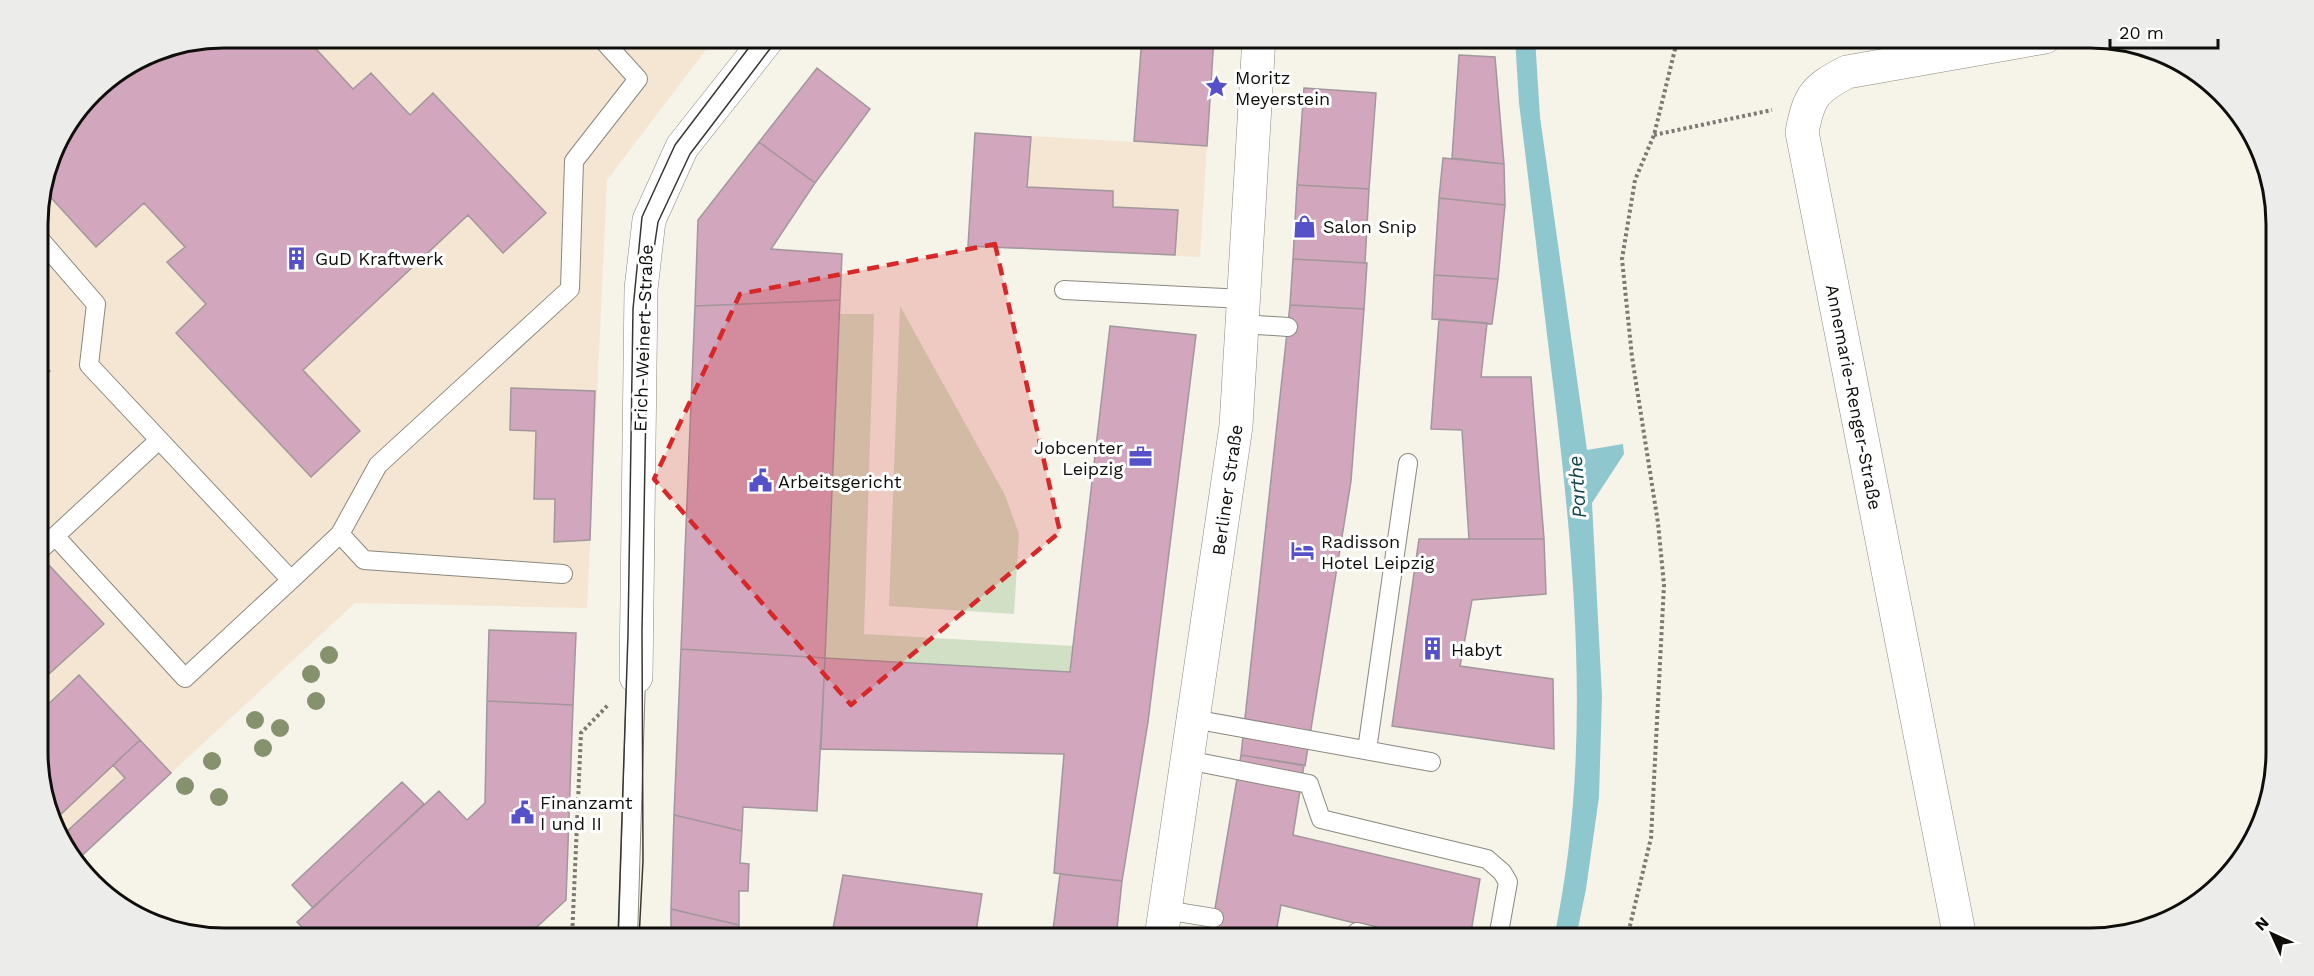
<svg xmlns="http://www.w3.org/2000/svg" width="2314" height="976" font-family="'Work Sans',sans-serif">
<style>
.industrial{fill:#f5e6d3}
.green{fill:#d1dfc5}
.water{fill:#8fc7ce}
.building{fill:#d2a6bc;stroke:#a1979c;stroke-width:1.5}
.lines{fill:none;stroke-linecap:round;stroke-linejoin:round}
.service-casing{stroke:#8b887f;stroke-width:20}
.minor-casing{stroke:#8b887f;stroke-width:34}
.secondary-casing{stroke:#8b887f;stroke-width:34}
.path{stroke:#7b7973;stroke-width:4;stroke-dasharray:3 3;stroke-linecap:butt}
.service{stroke:#fff;stroke-width:18}
.minor{stroke:#fff;stroke-width:33}
.secondary{stroke:#fff;stroke-width:33}
.tram{stroke:#373632;stroke-width:1.5}
.tree{fill:#86926d}
.marked{fill:#d62828;fill-opacity:0.2;stroke:#d62828;stroke-width:4.5;stroke-dasharray:12 8;stroke-linejoin:round}
.labels{text-anchor:middle;dominant-baseline:central;stroke-width:6;stroke-linejoin:round;paint-order:stroke}
.poi-label{font-size:18px;fill:#0f0e0b;stroke:#fff;text-anchor:start}
.street-label{font-size:18px;fill:#0f0e0b;stroke:#fff}
.water-label{font-size:20px;font-style:italic;fill:#12454a;stroke:#fff}
.rim{fill:none;stroke:#0f0e0b;stroke-width:3}
</style>
<rect width="100%" height="100%" fill="#f6f3e9"/>
<path class="industrial" d="M224,38H715L607,180L587,608L355,603L75,862L39,777L38,211L57,142L101,84L153,52Z
M975,133L1207,146L1200,257L968,246Z"/>
<path class="green" d="M900,306L1005,495L1019,534L1014,614L889,606Z
M840,314H874L864,634L1073,646L1070,672L825,658Z"/>
<path class="water" d="M1515,38H1535L1540,117L1587,450L1623,444L1624,454L1592,503L1602,696L1599,797L1586,889L1576,938H1554C1592,757 1576,574 1554,392C1542,295 1531,199 1519,103Z"/>
<path class="building" d="M224,37H305L353,89L371,73L410,115L433,93L546,213L503,253L468,215L303,370L360,431L311,477L176,333L206,304L167,262L185,247L144,203L96,247L44,190L57,142L101,84L153,52Z
M1142,37H1214L1207,146L1134,141Z
M1811,37H1860L1813,47Z
M1459,55L1495,57L1504,164L1452,158Z
M817,68L870,109L815,183L759,142Z
M1304,88L1376,93L1369,189L1297,185Z
M975,133L1031,137L1027,187L1113,191V207L1178,210L1175,255L968,246Z
M759,142L815,183L771,249L842,254L840,300L695,306L698,220Z
M1443,158L1504,164L1505,205L1439,198Z
M1297,185L1369,189L1365,263L1293,259Z
M1439,198L1505,205L1498,279L1434,275Z
M1293,259L1367,263L1364,309L1290,305Z
M1434,275L1498,279L1492,324L1432,319Z
M840,300L825,658L681,649L695,306Z
M1290,305L1364,309L1351,481L1305,766L1241,755Z
M1439,319L1487,323L1481,377H1531L1544,539H1469L1462,430L1431,429Z
M1110,326L1196,335L1148,722L1122,881L1054,873L1064,754L821,749L825,658L1070,672Z
M38,358L50,371L38,382Z
M511,388L595,391L590,540L554,542L555,499H534L536,431L510,430Z
M1419,539H1544L1546,594L1472,600L1460,666L1553,679L1554,749L1392,726Z
M47,563L104,624L39,683V571Z
M489,630L576,633L573,705L487,701Z
M681,649L825,658L817,811L743,807L742,831L674,815Z
M79,675L140,740L57,818L39,777V713Z
M487,701L573,705L566,900L525,938H313L297,922L439,791L467,820L485,803Z
M140,740L171,773L75,862L63,835L125,778L113,765Z
M1241,755L1304,765L1293,835L1480,879L1470,938H1416L1281,905L1275,938H1210Z
M402,782L424,804L313,908L292,885Z
M674,815L742,831L740,863L749,864L748,891H739V925L671,909Z
M1060,874L1122,881L1116,938H1052Z
M843,875L982,894L975,938H857L832,934Z
M671,909L739,925V938H671Z"/>
<g class="lines">
<defs>
<path id="service" d="M38,237L96,304L89,365L291,580L340,534L378,465L570,289L574,161L638,79L600,37
M1064,290L1244,299
M1242,324L1288,327
M340,534L364,560L563,574
M55,536L185,678L291,580
M39,551L159,440
M1193,719L1431,762
M1367,750L1408,463
M1187,760L1309,784L1321,819L1487,859L1502,872L1508,882L1498,938
M1165,910L1214,918
M1357,932L1382,938
M628,938L636,677"/>
<path id="minor" d="M636,677L641,289L649,220L682,147L769,37
M1960,938L1802,132C1809,96 1814,89 1847,72L2045,37"/>
<path id="secondary" d="M1161,938L1236,426L1259,37"/>
</defs>
<use href="#service" class="service-casing"/>
<use href="#minor" class="minor-casing"/>
<use href="#secondary" class="secondary-casing"/>
<path class="path" d="M1654,135L1772,110
M572,938L581,733L608,705
M1627,938L1651,838L1664,585L1658,523L1632,357L1622,259L1635,180L1654,135L1678,37"/>
<use href="#service" class="service"/>
<use href="#minor" class="minor"/>
<use href="#secondary" class="secondary"/>
<path class="tram" d="M618,938L628,634L633,309L642,217L675,145L757,37
M639,938L643,861L642,631L648,289L658,222L690,154L779,37"/>
</g>
<g class="tree">
<circle cx="329" cy="655" r="9"/>
<circle cx="311" cy="674" r="9"/>
<circle cx="316" cy="701" r="9"/>
<circle cx="255" cy="720" r="9"/>
<circle cx="280" cy="728" r="9"/>
<circle cx="263" cy="748" r="9"/>
<circle cx="212" cy="761" r="9"/>
<circle cx="185" cy="786" r="9"/>
<circle cx="219" cy="797" r="9"/>
</g>
<path class="marked" d="M995,244L1060,532L851,705L654,479L740,294Z"/>
<defs>
<symbol id="sight-bare" viewBox="-9 -9 18 18"><path d="M0-6L1.8-2.2L6-1.7L2.9 1.2L3.7 5.4L0 3.3L-3.7 5.4L-2.9 1.2L-6-1.7L-1.8-2.2Z" fill="#5651c9" stroke="#fff" stroke-width="2.5" paint-order="stroke"/></symbol>
<symbol id="shop-bare" viewBox="-9 -9 18 18"><path d="M-5-2.5h2.3a2.7 3.5 0 0 1 5.4 0H5L5.5 6h-11ZM-1.5-2.5h3a1.5 2.3 0 0 0-3 0Z" fill="#5651c9" stroke="#fff" stroke-width="2.5" paint-order="stroke"/></symbol>
<symbol id="building-bare" viewBox="-9 -9 18 18"><path d="M-4-6H4V6H1V3H-1V6H-4ZM-2.5-4.3h1.7v1.8h-1.7ZM.8-4.3h1.7v1.8H.8ZM-2.5-1h1.7V.8h-1.7ZM.8-1h1.7V.8H.8Z" fill="#5651c9" stroke="#fff" stroke-width="2.5" paint-order="stroke"/></symbol>
<symbol id="office-bare" viewBox="-9 -9 18 18"><path d="M-6-3h4V-5.5h4V-3h4V5H-6ZM-1-4.5V-3h2v-1.5ZM-6 0V1H6V0Z" fill="#5651c9" stroke="#fff" stroke-width="2.5" paint-order="stroke"/></symbol>
<symbol id="civic-bare" viewBox="-9 -9 18 18"><path d="M-.6-6.5H3V-4.5H.6V-3L4-1V1h2V6H-6V1h2V-1L-.6-3ZM-1.2 2.5V6h2.4V2.5Z" fill="#5651c9" stroke="#fff" stroke-width="2.5" paint-order="stroke"/></symbol>
<symbol id="hotel-bare" viewBox="-9 -9 18 18"><path d="M-6-4.5h1.5V1H6V5H4.5V3h-9V5H-6ZM-4 0a1.8 1.8 0 1 1 3.6 0ZM.5 0V-2.5h3Q6-2.5 6 0Z" fill="#5651c9" stroke="#fff" stroke-width="2.5" paint-order="stroke"/></symbol>
</defs>
<g fill-rule="evenodd">
<use href="#sight-bare" x="1200" y="70" width="33" height="33"/>
<use href="#shop-bare" x="1288" y="210" width="33" height="33"/>
<use href="#building-bare" x="280" y="242" width="33" height="33"/>
<use href="#office-bare" x="1124" y="440" width="33" height="33"/>
<use href="#civic-bare" x="744" y="464" width="33" height="33"/>
<use href="#hotel-bare" x="1286" y="534" width="33" height="33"/>
<use href="#building-bare" x="1416" y="632" width="33" height="33"/>
<use href="#civic-bare" x="506" y="796" width="33" height="33"/>
</g>
<g class="labels">
<g class="poi-label">
<text x="1235" y="77">Moritz<tspan x="1235" dy="21">Meyerstein</tspan></text>
<text x="1323" y="226">Salon Snip</text>
<text x="315" y="258">GuD Kraftwerk</text>
<text x="1123" y="447" text-anchor="end">Jobcenter<tspan x="1123" dy="21">Leipzig</tspan></text>
<text x="778" y="481">Arbeitsgericht</text>
<text x="1321" y="541">Radisson<tspan x="1321" dy="21">Hotel Leipzig</tspan></text>
<text x="1451" y="649">Habyt</text>
<text x="540" y="802">Finanzamt<tspan x="540" dy="21">I und II</tspan></text>
</g>
<g class="street-label">
<text transform="translate(643 338) rotate(-88)">Erich-Weinert-Straße</text>
<text transform="translate(1854 397) rotate(79)">Annemarie-Renger-Straße</text>
<text transform="translate(1227 490) rotate(-82)">Berliner Straße</text>
</g>
<g class="water-label">
<text transform="translate(1577 487) rotate(-94)">Parthe</text>
</g>
</g>
<path d="M0 0H2314V976H0ZM224 48H2090A176 176 0 0 1 2266 224V752A176 176 0 0 1 2090 928H224A176 176 0 0 1 48 752V224A176 176 0 0 1 224 48Z" fill="#ececeb" fill-rule="evenodd"/>
<path class="rim" d="M224 48H2090A176 176 0 0 1 2266 224V752A176 176 0 0 1 2090 928H224A176 176 0 0 1 48 752V224A176 176 0 0 1 224 48Z"/>
<g transform="translate(2272 934) rotate(315)" stroke="#ffffff" stroke-width="4.5" paint-order="stroke">
<path d="M0-4.5L10 22L0 15L-10 22Z" fill="#0f0e0b"/>
<text y="-9" font-size="16" font-weight="bold" text-anchor="middle" fill="#0f0e0b">N</text>
</g>
<path d="M2110 39v9h108v-9" fill="none" stroke="#0f0e0b" stroke-width="3"/>
<text x="2119" y="39" font-size="18" fill="#0f0e0b" stroke="#ffffff" stroke-width="4.5" paint-order="stroke">20 m</text>
</svg>
